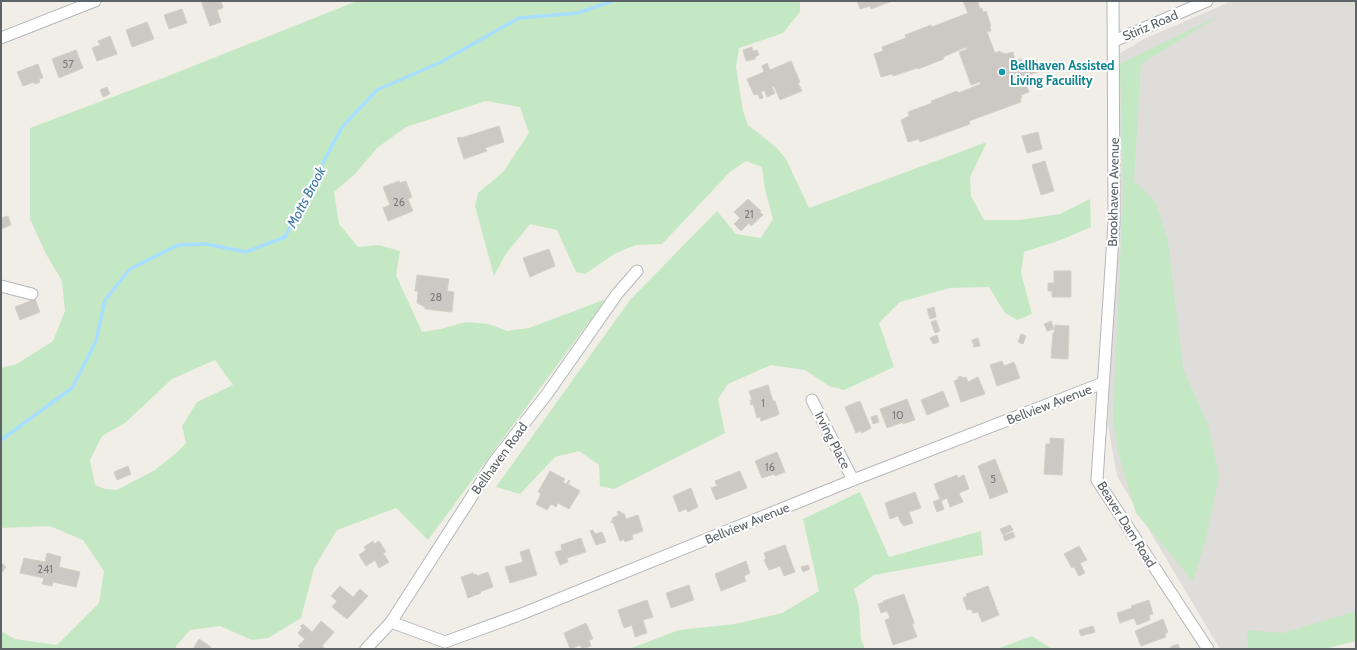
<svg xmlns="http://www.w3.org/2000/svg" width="1357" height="650" font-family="Cabin,sans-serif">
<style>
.industrial{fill:#dfddd9}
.green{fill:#c5e8c4;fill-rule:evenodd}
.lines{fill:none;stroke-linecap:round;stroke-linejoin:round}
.stream{stroke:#a8deff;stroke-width:3.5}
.building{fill:#ccc9c4;stroke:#d5cfc5}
.minor-casing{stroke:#b4b7bb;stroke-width:13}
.minor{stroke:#fff;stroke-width:11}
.culture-dot{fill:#0f9aa8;stroke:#fff;stroke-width:1.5}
.labels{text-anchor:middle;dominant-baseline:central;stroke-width:4;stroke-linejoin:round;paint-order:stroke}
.number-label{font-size:11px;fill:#7a7c7e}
.street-label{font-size:13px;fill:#5e6367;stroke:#fff}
.culture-label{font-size:13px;font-weight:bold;fill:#0d838f;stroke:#fff;text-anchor:start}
.water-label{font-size:14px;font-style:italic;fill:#4079aa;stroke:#fff}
</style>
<rect width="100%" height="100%" fill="#f0eee7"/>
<path class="industrial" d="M1232,1H1356V634L1320,649H1220L1117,476L1108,425L1119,54L1144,39Z"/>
<path class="green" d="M357,1H800V12L783,33L739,48L736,67L743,111L748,125L777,148L786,159L809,208L987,142L970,177L971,196L984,220H1020L1060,214L1090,199L1091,227L1061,240L1024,252L1021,273L1032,314L1017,320L1005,313L989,287L950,288L900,302L879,323L894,367L844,390L829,386L805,370L771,365L728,384L718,399L725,433L614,489L600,486L599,465L579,451L555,457L520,494L496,487L630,300L717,211L736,234L761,238L773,219L765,190L762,167L746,161L730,172L662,244L636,245L616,253L585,274L576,272L557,230L530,224L505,255L494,276L475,206L478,193L503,172L529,133L520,107L486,101L406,127L377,148L354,175L334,192L339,224L358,247L379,245L400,251L396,275L422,332L441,329L466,322L489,324L507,331L529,328L606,299L428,540L396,508L337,530L314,568L301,618L268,638L252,640L220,626L190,630L176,646V649H1V631L15,639L57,645L99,603L104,571L83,540L50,526L1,528V368L17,364L53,341L65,311L62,281L46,254L30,219V128L163,78ZM215,360L233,385L197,402L182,426L186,443L175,454L155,470L117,490L105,489L95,485L90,460L102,436L125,423L172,379Z
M1222,14L1141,64L1134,181L1155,201L1168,241L1183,368L1208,425L1219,476L1206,539L1193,581L1136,513L1118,452L1113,419L1123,197L1120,64Z
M860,492L889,557L981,531L983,555L874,575L854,589L859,607L861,639L865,649H629L679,630L735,624L782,613L819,591L803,519Z
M1356,611V641L1324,649H1248L1247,630L1283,633Z
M1032,636L1052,649H997Z"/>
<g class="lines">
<path class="stream" d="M1,440L72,388L96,341L105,300L130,269L178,245L206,244L246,252L285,237L312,183L342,127L377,90L441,62L519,18L578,13L612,1"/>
</g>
<path class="building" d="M201,1H221L223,8L217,10L221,22L210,26Z
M857,1H892L871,9L870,6L860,9Z
M963,1H981L978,2L980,9L982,8L983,12L986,11L991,26H990L991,31L987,32L995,53L1000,51L1001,53H1004V54L1013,52L1015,60L1021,59L1023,66H1024V63L1036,59L1041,71L1029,75L1027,74L1029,81H1027V83L1026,84L1029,92L1021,95L1022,98H1020L1021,102L969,121L970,124L920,142L919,139L908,142L901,120L909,116L908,112L932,103L931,101L957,91L958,93L981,84L980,82L971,85L959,52L967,49L966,47L943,57L944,59L918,69L917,68L893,76L892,74L881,77L874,54L883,51L882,47L906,38L905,35L931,25L932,27L968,13Z
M182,9L187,23L169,29L164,15Z
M147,22L154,39L132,47L126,30Z
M110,36L117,54L97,61L92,48L100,45L98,41Z
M752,47L753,51L757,50L759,55L755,57V59L746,61L743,50Z
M76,50L83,68L59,78L52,59Z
M791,61L800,82L798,83L802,91L780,100L774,86L772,87L775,93L767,97L764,90L761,92L763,98L760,99L758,94L754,95L747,79L764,72L762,66L767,63L770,70Z
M38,64L43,78L39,79L40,82L35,84L34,82L23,86L17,72Z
M107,87L110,94L103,97L100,90Z
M499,126L504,142L485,148L487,151L464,159L457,138L460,137L461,138Z
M1038,132L1042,149L1027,153L1022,136Z
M1045,161L1054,191L1041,195L1032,165Z
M399,181L400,183L406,181L412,197L408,199L413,211L388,221L383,208L390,205L383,187Z
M748,199L761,211L760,212L763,215L751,226L749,223L741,231L734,224L740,218L734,212Z
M8,216L11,225L1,229V218Z
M549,249L555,266L530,277L523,258Z
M1054,271H1071V297H1052V291H1048V283H1054Z
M417,275L449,279L447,291L454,292L452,312L425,309V307L417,303L418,291H415Z
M35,299L40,312L20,320L15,307Z
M934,307L936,317L930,319L927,309Z
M936,320L940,331L935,333L931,322Z
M1051,321L1054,329L1047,331L1044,324Z
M1055,325L1069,326L1068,359L1051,358L1053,333H1054Z
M1021,334L1026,336L1023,344L1018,342Z
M937,335L939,342L933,344L930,338Z
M978,338L980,346L974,347L972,340Z
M1002,361L1004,366L1014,362L1020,378L997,386L990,365Z
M961,376L962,378L966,377L968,382L978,377L985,394L961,402L954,381L959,379L958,377Z
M768,385L773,401H775L779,413L778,415L761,421L760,417L757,418L753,404L751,405L750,400H752L749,391Z
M943,391L949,406L927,415L921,400Z
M907,399L915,420L903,424V422L887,428L880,409Z
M860,401L871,428L862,433L861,431L856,433L845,407Z
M877,415L879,422L873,424L871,417Z
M1050,438L1064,439L1062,475L1044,474L1046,444H1050Z
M777,452L785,472L775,476L774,474L762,478L755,461Z
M995,459L1008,492L990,499L978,466Z
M128,466L131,474L117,480L114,472Z
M550,471L565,479L563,482L566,484L569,480L570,481L568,484L580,491L569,509L558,503L556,507L551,504L547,510L536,504L541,494L538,492Z
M740,471L747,488L716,500L711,488L717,486L715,481Z
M957,475L958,478L964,475L969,489L959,493L963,502L950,507L947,498L941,501L944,509L937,512L933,502L940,499L934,484Z
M691,488L698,507L688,512L686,509L679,512L673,496Z
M915,492L921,508L909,512L913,523L904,526L901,523L898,516L890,519L885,503Z
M620,511L622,514L624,513L626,519L638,515L643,531L632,535L633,539L625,542L624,539L620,541L613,522L612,523L611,521H613L612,518L619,515L617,512Z
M1010,525L1013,530L1003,535L1000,529Z
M593,530L595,534L602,532L606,542L596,545L590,531Z
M1013,532L1015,537L1005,541L1003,536Z
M581,538L586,552L567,558L568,562L560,565L555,552L562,550L561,545Z
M373,541L374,544L379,541L386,552L383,553L389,562L379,568L375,560L366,566L359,555L366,550L364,547Z
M785,545L795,572L784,576L780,566L769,570L764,560L766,559L764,553Z
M1079,546L1087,560L1080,563L1085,573L1079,576L1074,567L1072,568L1064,554Z
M529,549L537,575L510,583L505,567L523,562L520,552Z
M47,553L61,557L59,567L80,572L76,587L53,582L52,586L42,584L44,578L20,573L24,558L45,562Z
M746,561L750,573L744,576L746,581L721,591L715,574Z
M1,563L6,567L1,573Z
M808,565L810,569L803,572L801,567Z
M488,572L493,587L480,592L481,593L468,598L461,577L473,573V575L476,574L477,576Z
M689,585L694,600L671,608L666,593Z
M340,586L353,597L360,589L368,596L347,619L332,607L337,601L331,596Z
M988,586L999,615L982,622L978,612L973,613L971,609L967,610L963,598L967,596L966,594Z
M904,594L914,623L912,624L917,637L893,645L885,620L890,618L887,611L881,613L878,604L884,602L883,601Z
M647,600L653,617L643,620L647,633L635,637L632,625L624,628L618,610Z
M1149,600L1153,614L1149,615L1150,620L1137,625L1134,618L1120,623L1117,613L1132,608L1131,606Z
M1163,619L1168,632L1165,634L1166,637L1141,646L1135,631Z
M321,621L334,632L322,646L324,647L322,649H302L298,646L305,639L298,633L302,628L300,626L303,624L312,632Z
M586,623L593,639L589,640L591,646L582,649L580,645L570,649L564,633Z
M1093,626L1095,632L1081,636L1079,630Z
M199,639L211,647L210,649H193Z
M1178,644L1180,649H1168L1172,646Z"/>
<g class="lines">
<defs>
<path id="minor" d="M1113,1L1114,222L1097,480L1208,649
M1,38L95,1
M1114,41L1207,1
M1,286L32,294
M812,400L853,480
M391,622L445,642L519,615L853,480L1103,383
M366,649L391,622L494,462L547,394L617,294L637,271"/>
</defs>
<use href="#minor" class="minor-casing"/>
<use href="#minor" class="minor"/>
</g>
<circle class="culture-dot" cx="1002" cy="72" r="4"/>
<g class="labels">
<g class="number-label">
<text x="68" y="64">57</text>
<text x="399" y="202">26</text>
<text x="749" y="214">21</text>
<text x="436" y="297">28</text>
<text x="763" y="403">1</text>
<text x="898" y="415">10</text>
<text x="770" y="467">16</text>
<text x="993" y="479">5</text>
<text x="45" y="569">241</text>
</g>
<g class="street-label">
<text transform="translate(1150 25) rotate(-23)">Stiriz Road</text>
<text transform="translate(1113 192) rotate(-89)">Brookhaven Avenue</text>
<text transform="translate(1049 404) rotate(-21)">Bellview Avenue</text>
<text transform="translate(833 440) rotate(63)">Irving Place</text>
<text transform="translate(499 458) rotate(-54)">Bellhaven Road</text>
<text transform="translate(747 523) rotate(-22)">Bellview Avenue</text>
<text transform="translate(1127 524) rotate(58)">Beaver Dam Road</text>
</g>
<g class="culture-label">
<text x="1010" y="65">Bellhaven Assisted<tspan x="1010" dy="15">Living Facuility</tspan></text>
</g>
<g class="water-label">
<text transform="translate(306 197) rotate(-62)">Motts Brook</text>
</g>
</g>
<rect width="1357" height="650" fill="none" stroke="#5e6367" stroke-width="4"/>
</svg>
